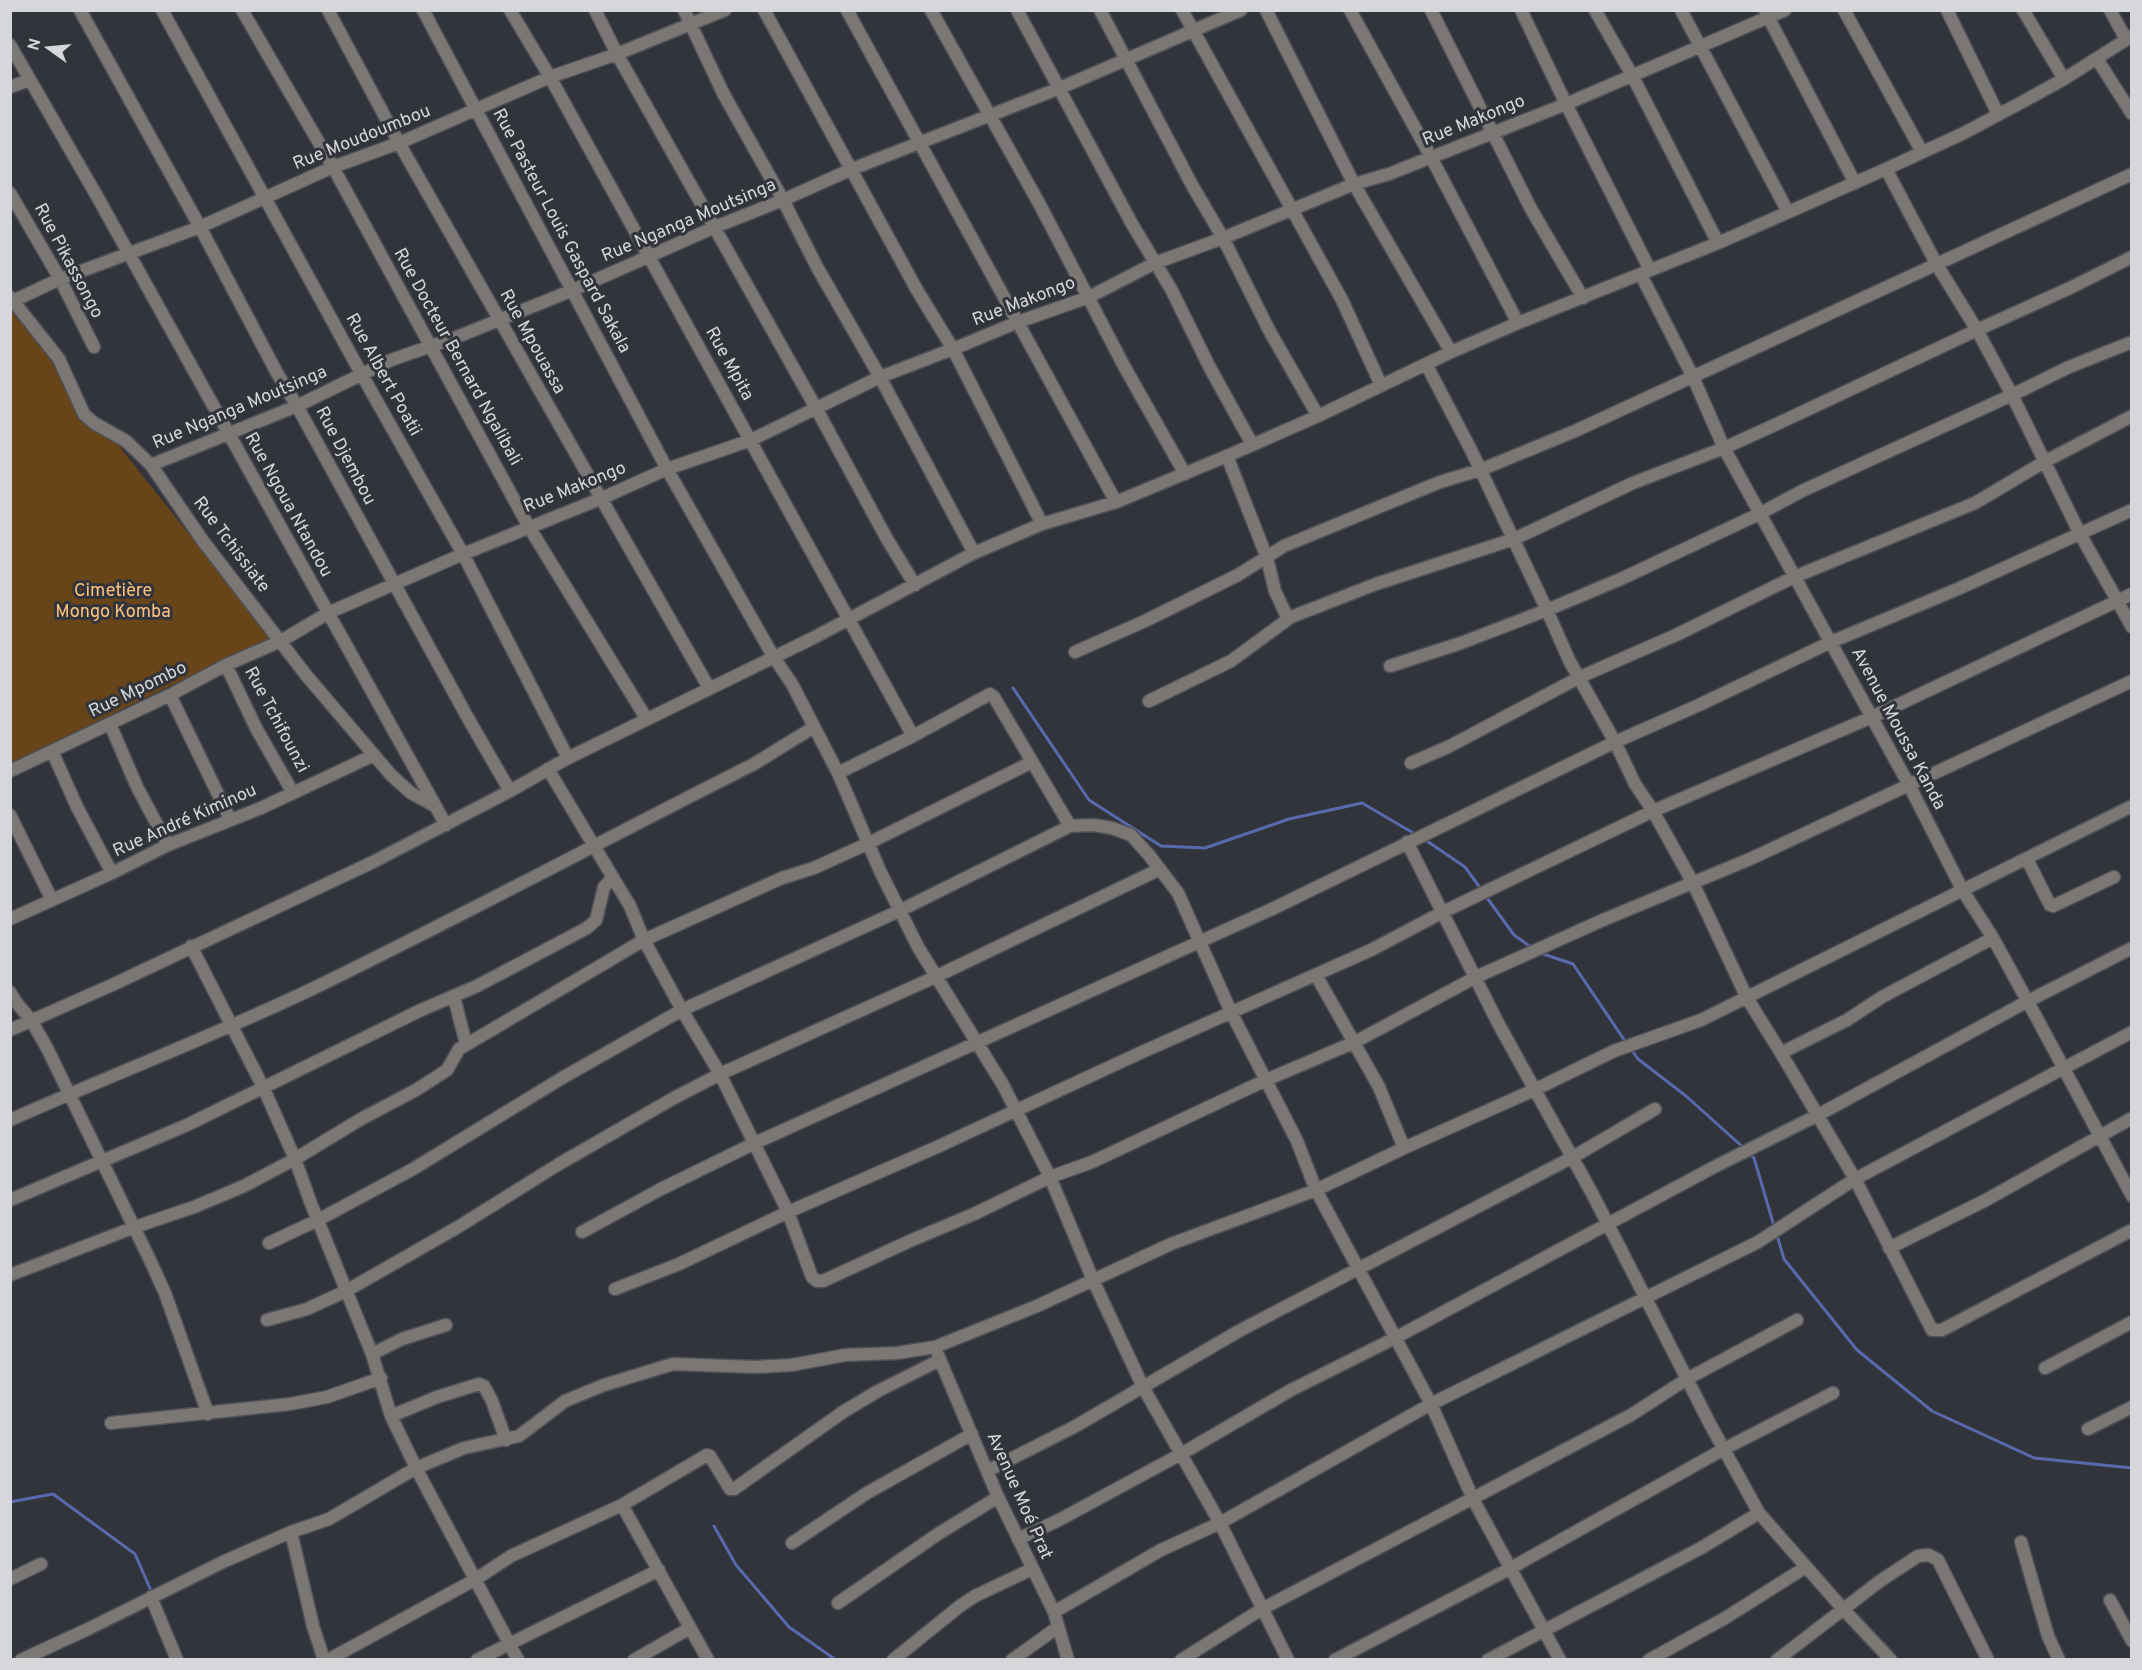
<svg xmlns="http://www.w3.org/2000/svg" width="2142" height="1670" font-family="Overpass,sans-serif">
<style>
.green{fill:#684518}
.lines{fill:none;stroke-linecap:round;stroke-linejoin:round}
.stream{stroke:#586aad;stroke-width:3}
.minor-casing{stroke:#505158;stroke-width:15}
.minor{stroke:#7a7774;stroke-width:12}
.labels{text-anchor:middle;dominant-baseline:central;stroke-width:6;stroke-linejoin:round;paint-order:stroke}
.street-label{font-size:18px;fill:#d6d7db;stroke:#32343b}
.park-label{font-size:18px;fill:#fec27e;stroke:#32343b}
</style>
<rect width="100%" height="100%" fill="#32343b"/>
<path class="green" d="M10,309L271,637L11,763H10Z"/>
<g class="lines">
<path class="stream" d="M1013,688L1089,800L1161,846L1205,848L1289,819L1362,803L1415,834
M1424,839L1465,867L1481,889
M1485,895L1514,935L1532,948
M1540,953L1573,964L1627,1044
M1631,1049L1638,1059L1686,1096L1745,1149
M1749,1154L1754,1158L1774,1226
M1777,1235L1784,1259L1857,1350L1932,1411L2034,1458L2132,1468
M10,1502L53,1494L135,1554L152,1593
M714,1526L736,1565L789,1627L836,1660"/>
<defs>
<path id="minor" d="M80,10L200,227L277,373L297,406L469,720L510,791
M162,10L362,375L463,554L568,758
M242,10L333,167L529,527L646,718
M328,10L399,143L709,688
M423,10L667,469L773,656L792,684L838,773L880,871L918,947L1003,1085L1050,1177L1093,1280L1143,1387L1220,1523L1288,1660
M510,10L550,77L913,736
M595,10L617,54L816,408L887,539L915,585
M684,10L723,93L783,200L817,267L880,377L974,553
M764,10L917,290L953,349L1042,524
M847,10L1116,502
M931,10L1040,205L1124,366L1185,474
M1017,10L1132,224L1171,289L1210,368L1252,444
M1100,10L1192,185L1223,238L1269,330L1318,416
M1182,10L1342,300L1381,385
M1266,10L1354,184L1451,352
M1350,10L1431,157L1518,323
M1431,10L1531,209L1583,298
M1521,10L1566,104L1650,270
M1595,10L1633,77L1718,243
M1681,10L1788,212
M1844,10L1922,152
M1947,10L1998,114
M2023,10L2064,79
M2110,10L2126,39
M1765,11L1855,183
M10,45L98,198L446,825
M2097,59L2132,114
M10,87L29,80
M1886,169L1937,265L1977,330L2012,395L2080,534L2132,627
M10,193L60,279L94,347
M1641,275L1693,377L1724,448L1909,785L1963,891L1993,938L2040,1024L2132,1196
M10,297L59,359L84,414L94,423L126,441L151,465L203,541L306,675L391,775L411,793L435,806
M13,301L60,279L200,227L333,167L399,143L550,77L617,54L725,10
M1426,364L1471,450L1547,610L1569,660L1615,742L1635,784L1653,811L1693,883L1747,998L1781,1053L1855,1179L1932,1330H1942L2132,1230
M1227,456L1267,558L1275,591L1288,619
M151,465L297,406L391,360L457,337L573,290L715,227L783,200L852,169L1060,88L1241,10
M1075,652L1145,621L1238,575L1284,546L1440,482L1480,470L1575,431L2132,174
M226,665L256,728L293,793
M1390,666L1461,643L1547,610L1623,578L1761,513L1802,491L2012,395L2069,367L2132,342
M170,695L230,819
M1149,701L1231,661L1291,617L1376,584L1514,539L1633,483L1724,448L1779,423L1977,330L2070,288L2132,257
M110,724L137,787L168,845
M52,751L77,807L112,873
M1411,763L1450,746L1580,677L1676,635L1794,577L1975,503L2044,462L2132,416
M548,769L630,906L644,940L682,1010L720,1074L788,1212L812,1277L817,1281H823L912,1240L974,1214L1050,1177L1092,1162L1266,1080L1355,1042L1476,977L1603,920L1750,859L2132,681
M10,771L170,695L226,665L281,641L328,613L463,554L600,499L667,469L751,440L880,377L953,349L1018,322L1089,297L1155,263L1223,238L1354,184L1389,174L1566,104L1785,10
M838,773L913,736L990,694L994,697L1070,826
M10,815L52,900
M1407,842L1498,1023L1593,1195L1710,1424L1759,1513L1844,1610L1891,1660
M2027,859L2050,905L2053,906L2114,877
M10,919L112,873L168,845L261,808L374,755
M191,946L264,1089L295,1159L310,1201L372,1354L391,1416L416,1468L518,1660
M1316,975L1379,1087L1404,1148
M10,992L16,1002L31,1020L47,1048L149,1258L165,1293L208,1414
M454,997L466,1044
M10,1030L112,985L373,862L510,791L568,758L813,638L974,553L1042,524L1116,502L1227,456L1318,416L1451,352L1518,323L1718,243L1886,169L1964,133L2024,101L2064,79L2132,36
M1781,1053L1847,1020L1882,997L1993,938
M10,1120C111,1075 214,1036 314,988C462,916 607,838 754,764L814,727
M10,1200L187,1125L419,1011L477,986L587,928L596,920L604,887L613,877
M582,1232L661,1189L755,1143L1272,909L1615,742L1699,705L1831,642L1960,588L2132,510
M269,1243L318,1220L413,1169L562,1078L682,1010L899,911L1070,826L1094,825L1112,828L1131,835L1149,855L1178,893L1231,1012L1297,1141L1316,1190L1431,1404L1473,1499L1560,1660
M1889,1248L1986,1200L2132,1118
M10,1275L135,1227L194,1207L244,1186L295,1159L361,1119L416,1090L447,1070L459,1049L644,940L782,878L814,868L869,843L1032,762
M615,1289L679,1264L788,1212L937,1147L1140,1053L1371,950L1443,912L1653,811L1872,717L2132,594
M267,1320L307,1309L346,1291L458,1227L559,1164L674,1098L720,1074L935,977L1160,869
M372,1354L402,1339L446,1325
M938,1355L998,1497L1054,1612L1068,1660
M2045,1368L2132,1322
M391,1416L437,1397L479,1384L484,1386L492,1401L506,1440
M111,1423L290,1404L327,1397L381,1378
M2088,1429L2132,1407
M987,1471L1074,1427L1239,1331L1573,1157L1655,1109
M622,1505L708,1660
M291,1532L313,1626L324,1660
M1018,1539L1059,1520L1181,1454L1291,1390L1395,1338L1716,1166L1818,1115L2028,1001L2132,948
M2021,1542L2048,1636L2059,1660
M792,1543L867,1493L972,1434
M10,1579L41,1564
M151,1597L177,1660
M2110,1600L2132,1641
M838,1603L938,1534L998,1497
M1054,1612L1161,1550L1220,1523L1431,1404L1758,1242L1855,1179L2132,1032
M21,1660L88,1629L225,1561L291,1532L329,1519L416,1468L464,1448L519,1436L565,1401L604,1385L673,1364L755,1367L792,1365L845,1355L897,1353L935,1347L1037,1306L1171,1244L1316,1190L1404,1148L1534,1090L1614,1051L1701,1020L2132,806
M328,1660L476,1579L511,1556L622,1505L707,1455L710,1456L730,1489H734L843,1412L878,1391L940,1360
M477,1660L659,1570
M634,1660L690,1628
M893,1660L960,1606L975,1596L1032,1569
M1012,1660L1058,1627
M1181,1660L1262,1609L1631,1415L1687,1379L1797,1320
M1335,1660L1511,1568L1724,1449L1833,1393
M1488,1660L1701,1548L1759,1513
M1649,1660L1725,1618L1806,1567
M1777,1660L1880,1581L1918,1556L1929,1555L1938,1560L1988,1660"/>
</defs>
<use href="#minor" class="minor-casing"/>
<use href="#minor" class="minor"/>
</g>
<g class="labels">
<g class="street-label">
<text transform="translate(1474 121) rotate(-22)">Rue Makongo</text>
<text transform="translate(362 138) rotate(-22)">Rue Moudoumbou</text>
<text transform="translate(689 221) rotate(-23)">Rue Nganga Moutsinga</text>
<text transform="translate(561 231) rotate(62)">Rue Pasteur Louis Gaspard Sakala</text>
<text transform="translate(68 261) rotate(62)">Rue Pikassongo</text>
<text transform="translate(1024 302) rotate(-21)">Rue Makongo</text>
<text transform="translate(532 342) rotate(61)">Rue Mpouassa</text>
<text transform="translate(457 357) rotate(61)">Rue Docteur Bernard Ngalibali</text>
<text transform="translate(729 364) rotate(61)">Rue Mpita</text>
<text transform="translate(383 375) rotate(61)">Rue Albert Poatii</text>
<text transform="translate(240 408) rotate(-23)">Rue Nganga Moutsinga</text>
<text transform="translate(345 456) rotate(62)">Rue Djembou</text>
<text transform="translate(575 488) rotate(-22)">Rue Makongo</text>
<text transform="translate(288 505) rotate(61)">Rue Ngoua Ntandou</text>
<text transform="translate(231 545) rotate(53)">Rue Tchissiate</text>
<text transform="translate(138 690) rotate(-26)">Rue Mpombo</text>
<text transform="translate(276 720) rotate(62)">Rue Tchifounzi</text>
<text transform="translate(1898 729) rotate(62)">Avenue Moussa Kanda</text>
<text transform="translate(185 821) rotate(-24)">Rue André Kiminou</text>
<text transform="translate(1019 1496) rotate(66)">Avenue Moé Prat</text>
</g>
<g class="park-label">
<text x="113" y="591">Cimetière<tspan x="113" dy="21">Mongo Komba</tspan></text>
</g>
</g>
<rect width="2142" height="1670" fill="none" stroke="#d6d7db" stroke-width="24"/>
<g transform="translate(48 48) rotate(285)" stroke="#32343b" stroke-width="4.5" paint-order="stroke">
<path d="M0-4.5L10 22L0 15L-10 22Z" fill="#d6d7db"/>
<text y="-9" font-size="16" font-weight="bold" text-anchor="middle" fill="#d6d7db">N</text>
</g>
</svg>
